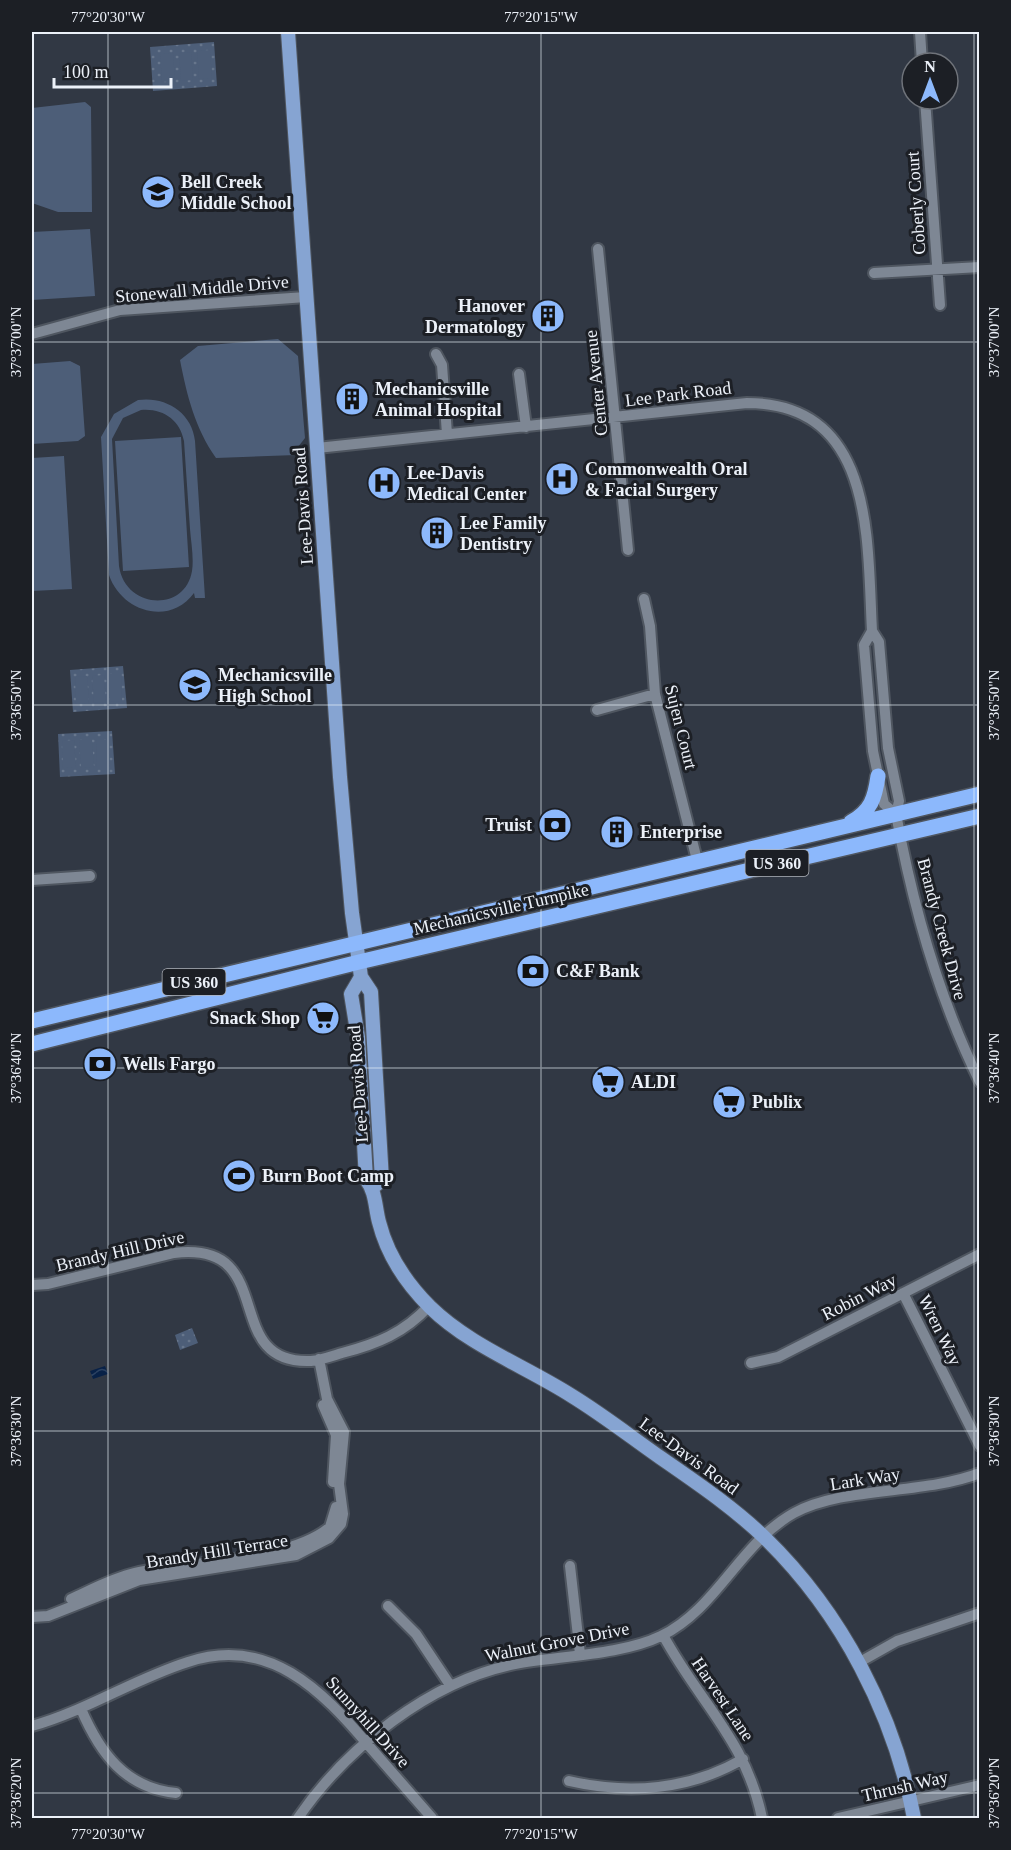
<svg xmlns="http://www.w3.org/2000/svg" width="1011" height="1850" font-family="'Times New Roman',serif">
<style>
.grass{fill:url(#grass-dots)}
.garden{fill:#4d5e78;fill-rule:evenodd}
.water{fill:url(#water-waves)}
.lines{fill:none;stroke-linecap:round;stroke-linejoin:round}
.minor-casing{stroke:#4f5660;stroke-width:14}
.major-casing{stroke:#4f5660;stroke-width:16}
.highway-casing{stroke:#4f5660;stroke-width:18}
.minor{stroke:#7e8794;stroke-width:10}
.major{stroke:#86a4d2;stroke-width:14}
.highway{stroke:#8cb8fc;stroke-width:15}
.ticks{fill:none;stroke:#ecf1f9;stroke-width:1.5;stroke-opacity:0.45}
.labels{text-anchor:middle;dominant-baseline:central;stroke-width:6;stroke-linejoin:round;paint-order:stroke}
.shield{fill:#1c1f25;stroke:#aeb2b9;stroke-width:1.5}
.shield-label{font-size:16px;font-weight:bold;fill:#ecf1f9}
.poi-label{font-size:18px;font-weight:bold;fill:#ecf1f9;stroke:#1c1f25;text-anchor:start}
.street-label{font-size:18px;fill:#ecf1f9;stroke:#1c1f25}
.neatline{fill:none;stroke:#ecf1f9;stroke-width:2}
.ticks-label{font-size:15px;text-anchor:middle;fill:#ecf1f9}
</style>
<defs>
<pattern id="grass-dots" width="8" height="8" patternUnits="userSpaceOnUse" patternTransform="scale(1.5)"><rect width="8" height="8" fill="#4d5e78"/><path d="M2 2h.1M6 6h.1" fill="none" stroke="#67768c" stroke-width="1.8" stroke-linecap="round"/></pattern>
<pattern id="water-waves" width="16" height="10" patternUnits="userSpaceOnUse" patternTransform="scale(1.5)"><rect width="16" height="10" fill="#082147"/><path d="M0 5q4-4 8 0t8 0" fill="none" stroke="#2c4262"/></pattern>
</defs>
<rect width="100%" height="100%" fill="#313844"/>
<path class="grass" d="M214,42L217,86L153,91L150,47Z
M123,666L127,708L73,712L70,670Z
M112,731L115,774L60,777L58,734Z
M192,1328L198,1343L180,1350L175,1335Z"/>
<path class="garden" d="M210,50L212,78L199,79L197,51Z
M191,52L193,80L181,81L179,53Z
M173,53L175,81L162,82L160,54Z
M85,102L91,107L92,212H58L32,203V108Z
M90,229L95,296L32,300V232Z
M278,339L298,356L305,438L298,447L296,455L216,458C195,428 187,396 180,360L198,346Z
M70,361L80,366L85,436L78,441L32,444V364Z
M138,400C165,396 192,412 195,441L205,598H195L194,593C169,627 121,611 109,575L101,437L114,414ZM141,410C163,408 180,420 184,441C186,470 188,500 190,529C191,542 194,558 192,571C185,613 125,609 119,566L112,439L123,418Z
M181,437L189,567L123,571L115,441Z
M64,456L72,589L32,591V458Z
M108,674H121L122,701L110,702Z
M104,675L106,702L94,703L92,676Z
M87,676L89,703L76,704L75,677Z
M74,740L76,767L63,768L62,741Z
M79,740H92L94,767L81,768Z
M96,740H108L110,767H97Z"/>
<path class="water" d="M105,1366L108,1374L93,1379L90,1371Z"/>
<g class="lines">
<defs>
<path id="minor" d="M920,32L922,63
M925,99L940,305
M598,249L628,550
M874,273L980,267
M32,334L120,310L306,297
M436,354L442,365L447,434
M519,374L526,427
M317,448L747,403C875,403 867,539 872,631L879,642L888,748L899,801L896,814C913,907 938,997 980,1082
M644,599L650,626L655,694L697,860
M872,631L864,645L873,751L884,804L896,814
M597,710L655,694
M32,880L90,876
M32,1285L48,1284L174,1253C281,1240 218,1365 311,1361C321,1360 332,1356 342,1353C377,1344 404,1333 429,1306
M903,1293L980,1446
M751,1363L778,1357L980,1254
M323,1405L336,1435L333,1482
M570,1566L580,1654
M71,1599C91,1590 113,1578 135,1573C188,1561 289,1562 330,1527L336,1507
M388,1606L416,1634L450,1685
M32,1617L48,1616L139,1580L296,1555L329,1538L341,1524L343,1514L339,1484L344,1432L327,1399L319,1359
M663,1635C699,1702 746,1740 762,1818
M858,1663L897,1641L980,1613
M81,1709C100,1753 125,1788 176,1793
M32,1726C86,1711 134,1679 188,1662C268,1635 322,1690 369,1746C390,1770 411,1794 432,1818
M569,1781C629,1795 690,1790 743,1759
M298,1818C346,1748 430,1681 515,1664C558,1656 622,1655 661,1636C717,1609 740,1543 794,1513C844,1486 923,1495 980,1473
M838,1818L980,1785"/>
<path id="major" d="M288,32L340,777L352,913L361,977L371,992L382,1180L372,1188
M361,977L351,994L358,1037L366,1179C376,1192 375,1207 379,1222C387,1254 407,1284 430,1307C470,1346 525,1366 572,1396C603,1415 631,1437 661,1458C697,1483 734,1508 765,1538C842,1613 894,1714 914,1818"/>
<path id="highway" d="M851,822C871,811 875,798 878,776
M32,1021L980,794
M32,1044L359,962L980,816"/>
</defs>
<use href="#minor" class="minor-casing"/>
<use href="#major" class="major-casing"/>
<use href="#highway" class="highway-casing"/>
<use href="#minor" class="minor"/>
<use href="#major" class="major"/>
<use href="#highway" class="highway"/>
</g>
<path class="ticks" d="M108,32V1818M541,32V1818M974,32V1818M32,342H980M32,705H980M32,1068H980M32,1431H980M32,1793H980"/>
<defs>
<symbol id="school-disc" viewBox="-11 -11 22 22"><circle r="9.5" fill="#8db9fc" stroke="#1c1f25"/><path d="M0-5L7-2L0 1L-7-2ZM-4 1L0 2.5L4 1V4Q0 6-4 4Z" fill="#111"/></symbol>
<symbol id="building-disc" viewBox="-11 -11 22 22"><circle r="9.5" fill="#8db9fc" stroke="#1c1f25"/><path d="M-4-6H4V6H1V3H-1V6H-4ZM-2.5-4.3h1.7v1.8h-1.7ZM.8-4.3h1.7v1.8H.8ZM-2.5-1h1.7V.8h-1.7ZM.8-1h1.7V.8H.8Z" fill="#111"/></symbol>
<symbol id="hospital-disc" viewBox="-11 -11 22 22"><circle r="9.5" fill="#8db9fc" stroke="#1c1f25"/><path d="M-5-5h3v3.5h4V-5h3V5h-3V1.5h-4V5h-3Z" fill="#111"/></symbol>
<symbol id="bank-disc" viewBox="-11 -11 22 22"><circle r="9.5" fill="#8db9fc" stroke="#1c1f25"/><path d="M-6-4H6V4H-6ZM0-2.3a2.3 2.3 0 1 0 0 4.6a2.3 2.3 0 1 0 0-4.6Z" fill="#111"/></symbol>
<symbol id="supermarket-disc" viewBox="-11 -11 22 22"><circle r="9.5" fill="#8db9fc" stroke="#1c1f25"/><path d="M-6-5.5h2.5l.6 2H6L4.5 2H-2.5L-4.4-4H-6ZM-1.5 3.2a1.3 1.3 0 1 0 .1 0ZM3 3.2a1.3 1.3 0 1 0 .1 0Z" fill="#111"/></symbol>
<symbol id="stadium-disc" viewBox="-11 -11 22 22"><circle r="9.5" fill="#8db9fc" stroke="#1c1f25"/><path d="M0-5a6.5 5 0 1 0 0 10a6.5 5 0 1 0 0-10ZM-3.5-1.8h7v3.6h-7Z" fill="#111"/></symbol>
</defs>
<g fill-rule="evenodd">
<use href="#school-disc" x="139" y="173" width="38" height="38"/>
<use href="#building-disc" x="529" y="297" width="38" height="38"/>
<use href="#building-disc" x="333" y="380" width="38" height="38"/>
<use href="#hospital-disc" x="543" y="460" width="38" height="38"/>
<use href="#hospital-disc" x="365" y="464" width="38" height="38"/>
<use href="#building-disc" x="418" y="514" width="38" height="38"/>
<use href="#school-disc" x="176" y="666" width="38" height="38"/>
<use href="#bank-disc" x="536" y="806" width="38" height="38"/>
<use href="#building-disc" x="598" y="813" width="38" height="38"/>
<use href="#bank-disc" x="514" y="952" width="38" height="38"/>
<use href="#supermarket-disc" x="304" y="999" width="38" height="38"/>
<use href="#bank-disc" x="81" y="1045" width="38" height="38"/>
<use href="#supermarket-disc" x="589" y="1063" width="38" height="38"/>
<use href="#supermarket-disc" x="710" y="1083" width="38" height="38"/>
<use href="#stadium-disc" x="220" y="1157" width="38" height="38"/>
</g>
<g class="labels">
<g class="shield">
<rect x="745.5" y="850" width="63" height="26" rx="4.5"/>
<rect x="162.5" y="969" width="63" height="26" rx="4.5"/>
</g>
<g class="shield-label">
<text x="777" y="863">US 360</text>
<text x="194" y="982">US 360</text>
</g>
<g class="poi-label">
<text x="181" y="182">Bell Creek<tspan x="181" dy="21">Middle School</tspan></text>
<text x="525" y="306" text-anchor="end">Hanover<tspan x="525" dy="21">Dermatology</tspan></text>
<text x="375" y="389">Mechanicsville<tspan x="375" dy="21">Animal Hospital</tspan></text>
<text x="585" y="469">Commonwealth Oral<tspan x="585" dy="21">&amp; Facial Surgery</tspan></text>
<text x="407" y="473">Lee-Davis<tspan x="407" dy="21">Medical Center</tspan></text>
<text x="460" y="523">Lee Family<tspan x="460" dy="21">Dentistry</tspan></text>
<text x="218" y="675">Mechanicsville<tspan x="218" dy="21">High School</tspan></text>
<text x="532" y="825" text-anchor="end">Truist</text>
<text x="640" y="832">Enterprise</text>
<text x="556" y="971">C&amp;F Bank</text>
<text x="300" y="1018" text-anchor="end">Snack Shop</text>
<text x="123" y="1064">Wells Fargo</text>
<text x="631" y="1082">ALDI</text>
<text x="752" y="1102">Publix</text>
<text x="262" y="1176">Burn Boot Camp</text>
</g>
<g class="street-label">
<text transform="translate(916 203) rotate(-94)">Coberly Court</text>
<text transform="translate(202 289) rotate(-5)">Stonewall Middle Drive</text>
<text transform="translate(596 383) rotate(-96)">Center Avenue</text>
<text transform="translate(678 394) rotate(-7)">Lee Park Road</text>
<text transform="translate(303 506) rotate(-94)">Lee-Davis Road</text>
<text transform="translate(681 727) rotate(76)">Sujen Court</text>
<text transform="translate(501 909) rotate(-13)">Mechanicsville Turnpike</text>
<text transform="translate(942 929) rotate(75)">Brandy Creek Drive</text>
<text transform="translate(358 1084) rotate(-94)">Lee-Davis Road</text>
<text transform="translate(120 1251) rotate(-13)">Brandy Hill Drive</text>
<text transform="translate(859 1297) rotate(-27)">Robin Way</text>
<text transform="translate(940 1330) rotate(64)">Wren Way</text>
<text transform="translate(689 1456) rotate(36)">Lee-Davis Road</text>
<text transform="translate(865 1479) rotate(-9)">Lark Way</text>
<text transform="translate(217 1551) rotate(-9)">Brandy Hill Terrace</text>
<text transform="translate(557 1642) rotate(-11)">Walnut Grove Drive</text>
<text transform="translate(723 1699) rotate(56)">Harvest Lane</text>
<text transform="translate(368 1722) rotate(48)">Sunnyhill Drive</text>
<text transform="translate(905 1786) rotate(-13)">Thrush Way</text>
</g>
</g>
<rect width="1011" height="1850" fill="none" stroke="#1c1f25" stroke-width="66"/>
<g transform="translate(930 81)"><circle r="28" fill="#1c1f25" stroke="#6f737a" stroke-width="1.5"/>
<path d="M0-4.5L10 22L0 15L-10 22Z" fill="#8db9fc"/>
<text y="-9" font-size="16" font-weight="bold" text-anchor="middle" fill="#ecf1f9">N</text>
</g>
<path d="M54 78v9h117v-9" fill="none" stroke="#ecf1f9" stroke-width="3"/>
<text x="63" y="78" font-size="18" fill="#ecf1f9" stroke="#1c1f25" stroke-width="4.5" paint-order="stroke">100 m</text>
<rect x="33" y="33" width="945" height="1784" class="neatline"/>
<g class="ticks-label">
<text x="108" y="22">77°20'30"W</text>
<text x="541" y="22">77°20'15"W</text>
<text transform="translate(16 342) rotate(-90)" y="5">37°37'00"N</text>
<text transform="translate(994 342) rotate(-90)" y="5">37°37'00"N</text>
<text transform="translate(16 705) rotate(-90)" y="5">37°36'50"N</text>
<text transform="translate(994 705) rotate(-90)" y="5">37°36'50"N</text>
<text transform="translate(16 1068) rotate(-90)" y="5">37°36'40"N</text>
<text transform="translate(994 1068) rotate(-90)" y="5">37°36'40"N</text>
<text transform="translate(16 1431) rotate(-90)" y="5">37°36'30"N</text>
<text transform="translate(994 1431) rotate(-90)" y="5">37°36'30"N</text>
<text transform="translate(16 1793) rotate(-90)" y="5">37°36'20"N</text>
<text transform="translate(994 1793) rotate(-90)" y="5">37°36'20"N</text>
<text x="108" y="1839">77°20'30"W</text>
<text x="541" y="1839">77°20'15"W</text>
</g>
</svg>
